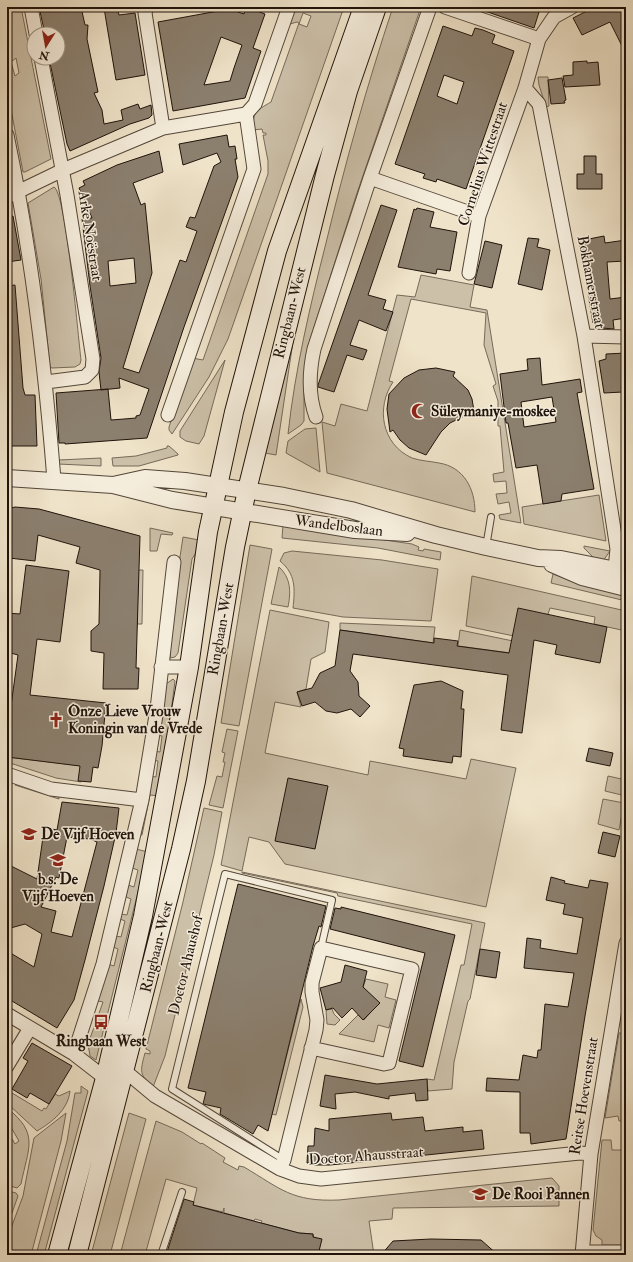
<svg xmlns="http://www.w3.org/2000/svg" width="633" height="1262" font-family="'IM FELL Double Pica',serif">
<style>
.green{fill:#ccc0a9;stroke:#766a5a;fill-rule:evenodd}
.building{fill:#8b7f6e;stroke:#1f130b;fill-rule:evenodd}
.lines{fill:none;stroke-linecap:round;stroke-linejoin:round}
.service-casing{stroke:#53473a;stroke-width:8}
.minor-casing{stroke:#53473a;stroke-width:15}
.tertiary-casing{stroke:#53473a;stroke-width:18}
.secondary-casing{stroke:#1f130b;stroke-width:20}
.service{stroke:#f5eddc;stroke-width:6}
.minor{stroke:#f5eddc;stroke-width:13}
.tertiary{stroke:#f5eddc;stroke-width:16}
.secondary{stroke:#f5eddc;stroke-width:18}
.labels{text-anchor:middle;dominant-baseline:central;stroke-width:3;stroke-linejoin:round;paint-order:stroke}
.street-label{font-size:15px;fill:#1f130b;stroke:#f5eddc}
.poi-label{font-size:15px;font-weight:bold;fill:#1f130b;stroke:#f5eddc;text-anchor:start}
</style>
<rect width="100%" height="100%" fill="#efe3c9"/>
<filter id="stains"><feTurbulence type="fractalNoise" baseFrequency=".005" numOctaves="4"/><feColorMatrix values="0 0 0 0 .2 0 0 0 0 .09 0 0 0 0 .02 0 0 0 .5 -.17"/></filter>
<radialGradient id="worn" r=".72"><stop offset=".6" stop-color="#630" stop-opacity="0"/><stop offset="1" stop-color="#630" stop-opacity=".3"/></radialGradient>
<path class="green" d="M7,7H21L51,159L25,172H23L7,89ZM16,58L19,73L15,76L11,62Z
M294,7H344L228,339L209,377L172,434L169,430V427L192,358L203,360L268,174V161L263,135H266V133H263L262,129L253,130C253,111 256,111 271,102L299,23L297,22L290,24ZM303,13L311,16L307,27L299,24Z
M393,7H421L357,193L310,340L304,385V421L301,425L288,434C295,370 310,306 326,243C345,164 367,85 393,7Z
M538,77H548L549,106L546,107L539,85Z
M54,187C66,193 78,336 81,360L80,364L75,367L52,368L50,367L41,279L28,203Z
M421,275L474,285L470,307L487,310L521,523L500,519L499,515L511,513L509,502L498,504L496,494L507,493L506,481L494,482L493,474L504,472L500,426H498V401L493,386L496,384L484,345L486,313L411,299L389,381L393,382C376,407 381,444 412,458C421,461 429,461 439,463C464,467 475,489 475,512L327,473L322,422L335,426L341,404L367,411L397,295L415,297Z
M294,335L276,455L265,453Z
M225,360L204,436L199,444L186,441L180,437V431Z
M316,428L320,472L286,453L288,441L305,429Z
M167,446H169L178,454V455L139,466H113L112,458L136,456L167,448Z
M101,458V466L58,464L59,460Z
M599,495L606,541L524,524L522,507Z
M283,525L412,544L419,547L418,550L423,551L424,549L441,552L440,560L378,548L282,538Z
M150,528L173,533L172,535L161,534L157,551H150Z
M183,537L199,540L197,551L192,559L178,653L175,657L170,658L173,603Z
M250,545L272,549L239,726L221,723Z
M584,546L610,551L603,561H597L584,548Z
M292,551L382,560L438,569L431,621L343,617L293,608C295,589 296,574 280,561L284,553Z
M279,567C291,578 291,592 288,607L271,604Z
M138,570H143L142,624H137Z
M553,574L575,582L626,593V601L551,583Z
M472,576L626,611V631L594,624L595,617L550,608L548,614L514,636L466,626Z
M270,610L329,622L325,652L311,659L306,689L297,692L301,707L275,702L265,753L368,775L370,761L466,779L471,759L516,768L486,907L285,864L269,842L249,837L242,871L221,865Z
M340,623L435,627L433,643L340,630Z
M460,630L513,641L511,653L458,646Z
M173,679L175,681L160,796L150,795L142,835H139L150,776L156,777L158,761L153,760L154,751L160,752L162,736L157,735L166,684Z
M227,729L238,731L223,808L209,805L217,776L222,777L225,762H223L225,753L222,752Z
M7,757L83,766C81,773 77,774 81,782L56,778L7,762Z
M608,776L626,780V796L605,791Z
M16,784L59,797V799L15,785Z
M603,799L624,803L619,830L598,824Z
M204,808L222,812L214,855L165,1056L153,1087C139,1074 140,1072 145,1053L150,1054V1051L146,1049L183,902Z
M136,849L148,852L96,1060L90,1056L88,1044L103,1002L98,1001L108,964L114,966L118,949L113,947L116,936L121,937L125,921L120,919L121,914L127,915L131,899L126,897L128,885L134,887L138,870L132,868Z
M242,872L485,923L470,999L468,1001L454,1062L452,1089L428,1091L427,1079L434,1080L461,965H464L472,924L338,896L337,893L242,873Z
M366,979L388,984L385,997L396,1000L389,1028L378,1025L374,1042L339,1034L358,1015L364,1020L379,1003L363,987Z
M301,999L303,1007L276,1115L272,1114Z
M332,1009L334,1014L340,1020L335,1025L327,1024L326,1010Z
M626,1028V1121H619L618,1116L605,1118L619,1033H621Z
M81,1086L88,1091L44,1255H36L67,1141L75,1093H81Z
M7,1090L42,1111L44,1108L46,1109L55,1094L59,1096L70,1091C68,1110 52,1122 37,1131L7,1103Z
M7,1108C40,1134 28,1148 21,1184L17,1188L7,1185V1175L11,1161L7,1160ZM12,1129L19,1141L15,1144L8,1132Z
M66,1113L61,1141L31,1255H7V1239L23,1196L34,1138Z
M129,1113L146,1119L110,1255H91Z
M156,1121L182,1132L201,1144L202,1143L225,1158L223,1162L238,1170L239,1166L244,1167C281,1189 292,1202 339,1200L552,1178L559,1186V1206L393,1208L392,1219L369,1221L374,1255H318L313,1234L299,1233L261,1223L262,1221L255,1219L254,1221L224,1213V1208L223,1212L193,1205L197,1188L166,1179L145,1255H120Z
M602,1140H611L612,1150H626V1245H602V1240L596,1236L593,1230Z
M8,1191L16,1193L18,1196L7,1227Z"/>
<path class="building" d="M39,7H81L85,25H88L87,39L98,92L94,93L102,110L104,124L123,120L121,110L138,104L140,109L151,105L152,115L149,118L130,124L70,151L67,144L49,58H58V34H45Z
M117,7L119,15L135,13L145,75L116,80L104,8Z
M246,7H259L257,11L265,14L253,48L261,51L245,98L173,111L158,22L229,9L244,14ZM221,37L242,45L234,68L230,81L204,85Z
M479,7H525L539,12L534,28L479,9Z
M595,7H622L626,17V54L610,22L582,35L573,18Z
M443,26L472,36L475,28L483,30L495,35L492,43L514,51L466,189L437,179L436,182L423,178L425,174L395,164ZM444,75L464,82L457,104L437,96Z
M587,61V63L598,62L600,85L565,87L563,76L573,75V62Z
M562,78L566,100L564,101L565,103L551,104L548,80Z
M227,135L229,147L235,146L237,159H235L238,177L184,327L147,438L65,444V443H59L56,393L108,389L111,420L124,419L136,418V416L140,415L149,389L119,378L120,388L101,390L99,372L101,358L90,286L82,219L92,218L79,188L85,185L83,181L117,165L159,151L163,172L133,183L141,205L145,203L152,273L123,368L139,373L180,260L186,262L197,231L186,227L190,217L195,218L214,166L221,162L217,153L183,165L179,144ZM134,258L136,283L110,286L108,261Z
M584,156H596V174H602V189H577V174H584Z
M381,205L397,210L368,295L386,300L383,309L393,312L386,331L359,320L350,345L367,350L363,360L347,355L334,392L318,387V385Z
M417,208L434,212L430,227L457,232L450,271L437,269L436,274L398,267L414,209L416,210Z
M13,216L21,260L7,262V217Z
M604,236L605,243L626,240V261L607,262L610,299L626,297V318L613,320L614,329L602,328L601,321L593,323L579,241Z
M528,238L539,239L537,247L550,250L542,290L518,284Z
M485,241L502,245L492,288L474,284Z
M15,285L23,388L25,395H35L37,446H7V286Z
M626,353V373H623V392L604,393L599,361L606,359V354Z
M540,358L542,385L580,379L582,392L577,393L594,489L562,494L561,501L543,504L537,465L516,468L508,423H506L500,374L528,370L527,359ZM552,397L556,422L524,427L521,402Z
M436,368L455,372L453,376L468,390L472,399L474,411L450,423L441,432L426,455L409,448L400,440L393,430L390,432L387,409L389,394L404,378L419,370Z
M15,507L39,509L140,536L136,668H139L138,689H103L104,653L91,651V631L99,624L100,570L76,563L80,547L38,535L35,561L9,558V556H7V509Z
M26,565L69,571L60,642L37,639L30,695L106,703L102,746L98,768L93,767L91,782L78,781L80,766L7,757V735L18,655L7,652V613L20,614Z
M518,608L607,627L600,663L555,654L557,645L534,640L522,733L501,730L508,675L353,654L350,671L358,682L359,696L370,706L360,717L351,709L337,713L326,711L315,702L302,706L297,692L312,688L320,673L335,666L340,630L434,643V638L458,641L457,646L509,653Z
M441,681L463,691L461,709H464L461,757L453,756L452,763L403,756L404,749L399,748L414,685Z
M589,748L613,753L610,766L586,761Z
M288,778L328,786L315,849L275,841Z
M62,802L119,808L116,833L104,886L85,960L74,1000L57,1028L7,998V951L34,967L42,934L25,924L7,929V864L37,879L43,837L50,839L52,829L57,830ZM67,837L90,839L97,842L72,937L51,932L56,911L41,907L56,877L59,878Z
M603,832L620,836L615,857L598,853Z
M551,877L565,881L564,883L588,888L590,880L608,883L585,1016L566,1139L531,1144L530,1133H520V1092L486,1091L487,1078L519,1080L523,1055L537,1058L538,1050H541L545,1004L568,1007L574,973L524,968L527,938L541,940L540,948L577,954L583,918L563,914L565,904L546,900Z
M238,884L326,906L321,927L319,926L313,946L268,1131L258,1125L253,1134L220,1114L221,1108L203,1104L206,1092L188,1088Z
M341,907L455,935L423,1067L399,1061L425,953L330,929L335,908L341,909Z
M480,949L500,952L496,978L476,975Z
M345,965L367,971L363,987L380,1003L363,1020L352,1008L342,1018L333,1008L326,1010L320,988L341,982Z
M32,1043L72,1066L49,1104L30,1093L27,1098L12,1089L28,1061L23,1058Z
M325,1075L377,1084L427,1079L428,1100L416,1101L415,1093L389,1096V1099L355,1092L335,1094L336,1109L320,1106Z
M391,1113L392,1120L423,1117L425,1131L463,1127V1132L482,1130L484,1149L330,1165H314V1163H307L308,1146H314L315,1128L329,1131V1119Z
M184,1199L194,1202L193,1205L299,1233L313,1234V1237L322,1239L318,1255H166Z
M431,1239L481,1240L498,1255H381L393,1241Z"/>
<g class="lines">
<defs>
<path id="service" d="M486,547L491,517
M284,1160L172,1089L225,874L332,900L321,948
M161,1255L182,1192"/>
<path id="minor" d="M31,7L36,34
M147,7L145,13L163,128
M445,7L539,39
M41,58L67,195L93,359L92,370L85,377L46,382
M525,88L539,104L584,336L617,549L614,579
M246,114L255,104L289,7
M7,135C31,249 45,365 54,480
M370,178L479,216
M7,197L63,170L163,128L246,114
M469,273L479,216L525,88L539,39L554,17L572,7
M584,336L626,337
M168,415L254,169L246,114
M316,417C308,395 309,372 314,349L370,178L430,7
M161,667H189
M7,774L51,789L142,800
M7,1014L74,1054L105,1078
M74,1054L103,964L142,800L157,709L174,562
M7,1066L30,1028
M125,1071L155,1096L280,1169L299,1176L321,1179L580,1153L591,1154
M280,1169L284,1160L316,1030L317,1020L312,992V983L321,948L412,969L389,1063L384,1064L311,1048
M582,1252H626
M582,1255L591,1154L626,943"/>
<path id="tertiary" d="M7,478L113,485L172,500L355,530L407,533
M113,485L145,478L185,481L284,496L351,510L436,535L486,547L538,558L561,559L626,572
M552,564L582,577L626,588"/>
<path id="secondary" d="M57,1255L105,1078L143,916L189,667L208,532L234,412L277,251L363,7
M77,1255L181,849L196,781L235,547L247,490L325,175L348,91L377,7"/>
</defs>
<use href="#service" class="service-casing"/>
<use href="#minor" class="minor-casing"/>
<use href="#tertiary" class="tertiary-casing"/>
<use href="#secondary" class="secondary-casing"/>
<use href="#service" class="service"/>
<use href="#minor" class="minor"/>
<use href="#tertiary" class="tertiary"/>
<use href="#secondary" class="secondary"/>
</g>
<defs>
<symbol id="mosque-bare" viewBox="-9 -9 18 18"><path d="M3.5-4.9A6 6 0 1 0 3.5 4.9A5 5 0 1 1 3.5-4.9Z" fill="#8f2418" stroke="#f5eddc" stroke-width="2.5" paint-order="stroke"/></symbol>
<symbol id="church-bare" viewBox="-9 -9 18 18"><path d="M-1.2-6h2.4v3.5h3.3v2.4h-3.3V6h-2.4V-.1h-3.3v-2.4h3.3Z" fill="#8f2418" stroke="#f5eddc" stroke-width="2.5" paint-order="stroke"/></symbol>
<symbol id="school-bare" viewBox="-9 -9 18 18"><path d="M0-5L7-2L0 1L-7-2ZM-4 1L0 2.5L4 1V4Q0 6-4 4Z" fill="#8f2418" stroke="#f5eddc" stroke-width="2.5" paint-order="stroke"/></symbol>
<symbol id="bus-bare" viewBox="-9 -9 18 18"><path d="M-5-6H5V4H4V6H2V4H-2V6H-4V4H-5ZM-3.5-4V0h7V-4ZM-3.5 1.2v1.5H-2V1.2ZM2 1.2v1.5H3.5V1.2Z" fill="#8f2418" stroke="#f5eddc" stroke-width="2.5" paint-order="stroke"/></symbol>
<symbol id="university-bare" viewBox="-9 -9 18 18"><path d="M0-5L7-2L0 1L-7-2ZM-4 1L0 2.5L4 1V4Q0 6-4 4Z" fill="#8f2418" stroke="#f5eddc" stroke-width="2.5" paint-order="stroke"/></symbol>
</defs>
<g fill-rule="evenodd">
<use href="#mosque-bare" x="408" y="400" width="22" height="22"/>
<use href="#church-bare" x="45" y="709" width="22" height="22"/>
<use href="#school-bare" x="18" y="823" width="22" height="22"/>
<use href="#school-bare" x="47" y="849" width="22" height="22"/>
<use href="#bus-bare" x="90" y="1011" width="22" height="22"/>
<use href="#university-bare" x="469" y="1183" width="22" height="22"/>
</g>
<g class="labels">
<g class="street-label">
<text transform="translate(483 164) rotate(-72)">Cornelius Wittestraat</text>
<text transform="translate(90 236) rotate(81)">Arke Noëstraat</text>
<text transform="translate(591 282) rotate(79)">Bokhamerstraat</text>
<text transform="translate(290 313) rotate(-76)">Ringbaan-West</text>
<text transform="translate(339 526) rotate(7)">Wandelboslaan</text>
<text transform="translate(221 629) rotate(-80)">Ringbaan-West</text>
<text transform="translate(157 947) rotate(-76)">Ringbaan-West</text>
<text transform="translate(186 965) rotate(-76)">Doctor Ahaushof</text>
<text transform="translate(584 1096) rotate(-81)">Reitse Hoevenstraat</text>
<text transform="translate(366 1156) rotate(-4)">Doctor Ahausstraat</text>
</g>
<g class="poi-label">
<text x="431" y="411">Süleymaniye-moskee</text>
<text x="68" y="711">Onze Lieve Vrouw<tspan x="68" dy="17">Koningin van de Vrede</tspan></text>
<text x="41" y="834">De Vijf Hoeven</text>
<text x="58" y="879" text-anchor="middle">b.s. De<tspan x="58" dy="17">Vijf Hoeven</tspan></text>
<text x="101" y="1041" text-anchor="middle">Ringbaan West</text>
<text x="492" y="1194">De Rooi Pannen</text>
</g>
</g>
<rect width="633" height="1262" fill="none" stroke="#efe3c9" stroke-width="24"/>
<rect x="8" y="8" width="617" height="1246" fill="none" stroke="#1f130b" stroke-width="2"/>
<rect x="12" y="12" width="609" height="1238" fill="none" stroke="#1f130b"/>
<g transform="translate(46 46) rotate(191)"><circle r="19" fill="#f5eddc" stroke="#9f9688"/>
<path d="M0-3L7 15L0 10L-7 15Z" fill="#8f2418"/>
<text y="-6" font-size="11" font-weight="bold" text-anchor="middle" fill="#1f130b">N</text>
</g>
<rect width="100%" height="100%" filter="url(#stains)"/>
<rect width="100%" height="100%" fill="url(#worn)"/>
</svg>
